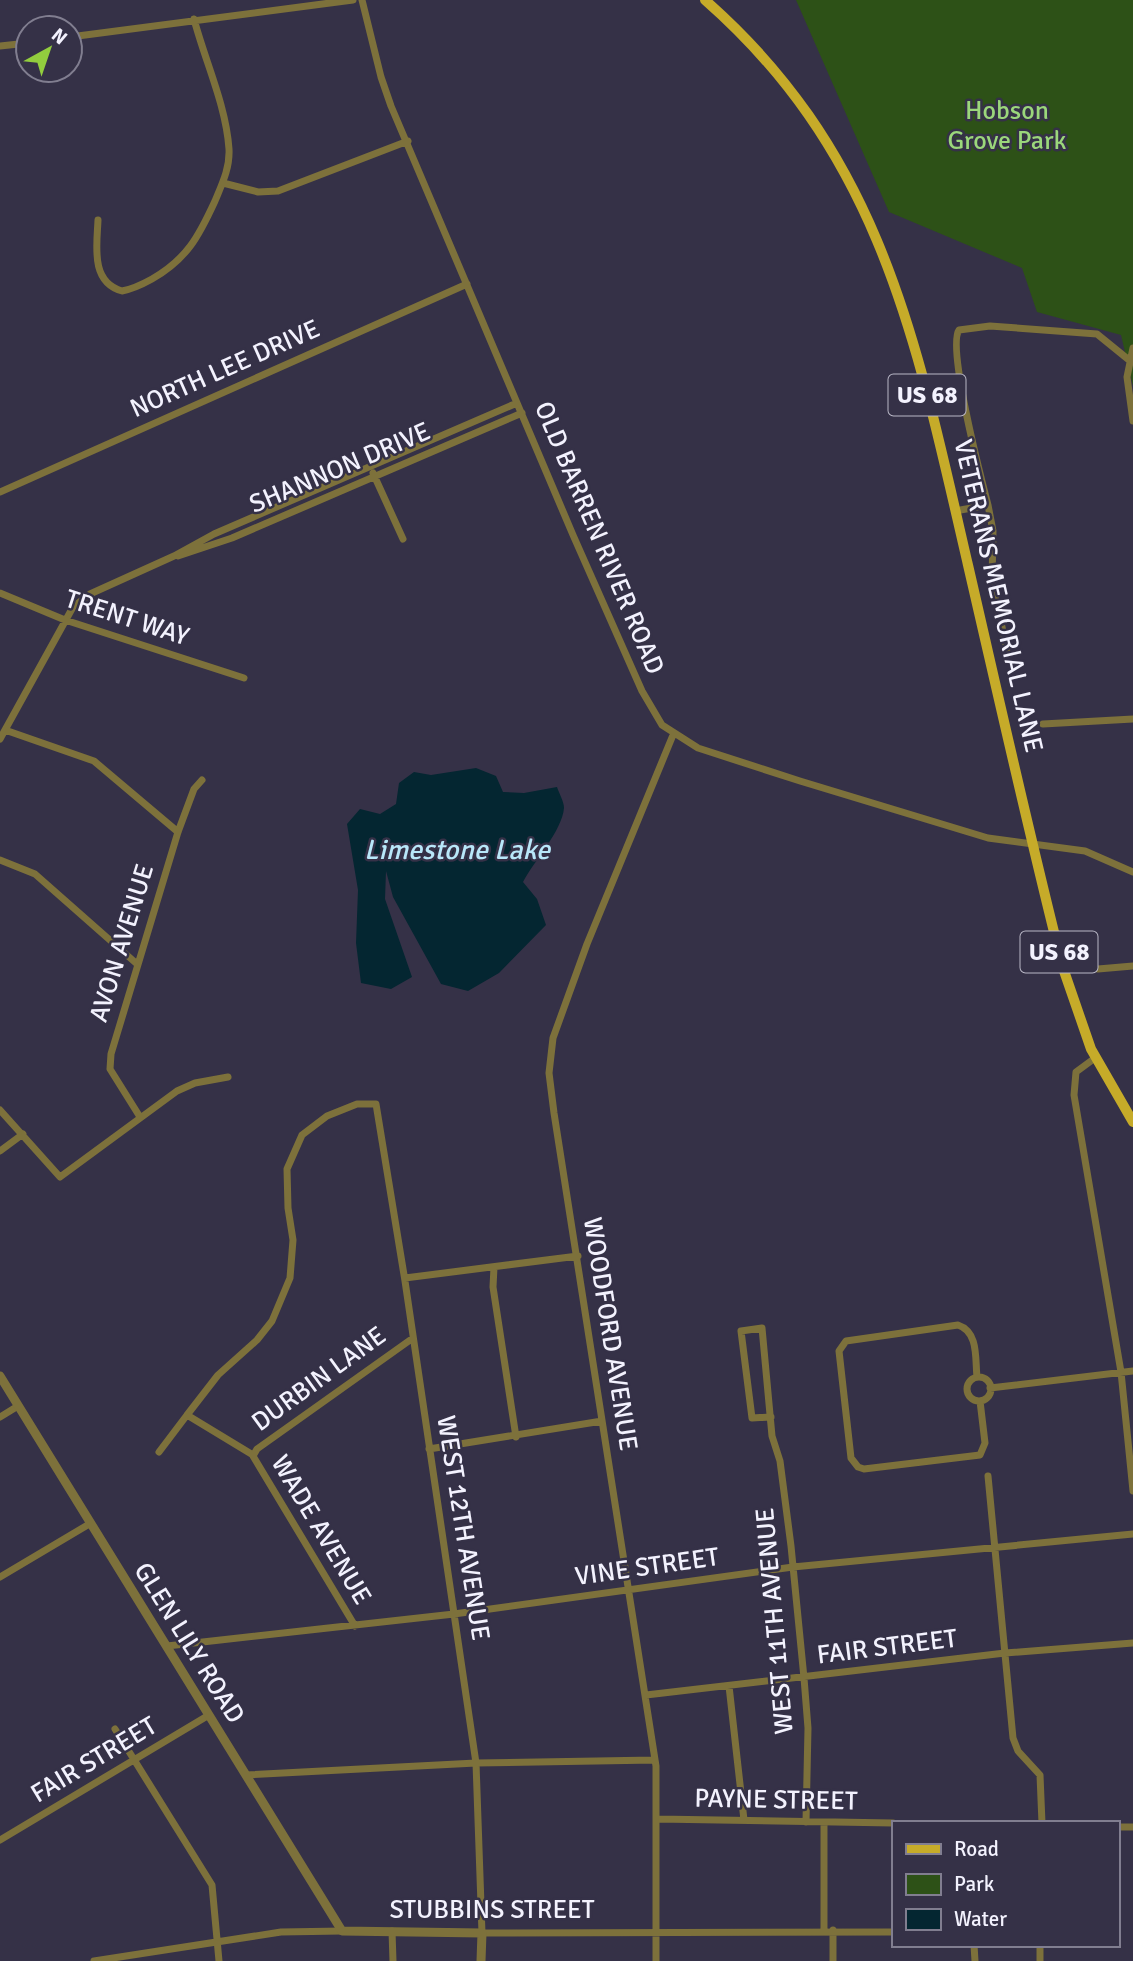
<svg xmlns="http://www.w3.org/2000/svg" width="1133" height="1961" font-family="Signika,sans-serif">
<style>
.green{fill:#2d5117}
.water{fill:#042631}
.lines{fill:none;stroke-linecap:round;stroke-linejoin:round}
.minor{stroke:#7d713b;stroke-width:7}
.tertiary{stroke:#7d713b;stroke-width:9}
.primary{stroke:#c6ab29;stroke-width:10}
.labels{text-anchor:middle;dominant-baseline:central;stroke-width:5;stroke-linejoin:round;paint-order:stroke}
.shield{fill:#353147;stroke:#bab8c7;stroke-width:2}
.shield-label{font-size:24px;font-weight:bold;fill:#f3f2fe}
.park-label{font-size:26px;fill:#9bd77b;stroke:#353147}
.street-label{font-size:26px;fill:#f3f2fe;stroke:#353147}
.water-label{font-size:28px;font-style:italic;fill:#b8e7f9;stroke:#353147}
</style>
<rect width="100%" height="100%" fill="#353147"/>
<path class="green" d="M796,0H1133V386L1121,335L1037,312L1022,268L889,212Z"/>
<path class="water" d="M476,768L496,776L503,792L524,793L557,787C559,793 564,802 564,808C562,831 534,861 523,882L537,899L546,925L499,973L468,991L441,984L393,897L386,871L385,899L412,977L391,989L361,983L356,943L358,890L347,824L360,809L380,814L396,804L399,783L414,772L431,775Z"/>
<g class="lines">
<path class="minor" d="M362,0L381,77L391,106L573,535L642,691L662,725L698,748L800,781L988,838L1085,851L1133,872
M70,37L353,0
M0,46L28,43
M223,183L258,192L278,191L408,141
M98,220C97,245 90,282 122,291C133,289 143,284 152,279C187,259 199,236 215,201C222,184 230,168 229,149C226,105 205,61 194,19
M1133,348L1127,377L1133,421
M373,473L403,539
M0,492L467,284
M988,505L993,531L992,583L1007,649
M955,511L988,505C981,478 947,347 959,330L990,326L1097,334L1129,360
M178,556L232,538L522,413
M0,593L65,620L244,678
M1043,724L1133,719
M5,730L94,761L178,832
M0,739L73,607L90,594L174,556L214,534L517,403
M0,860L35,874L137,964
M1098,969L1133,966
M1095,1058L1076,1072L1074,1095L1121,1372L1133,1491
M0,1110L60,1177L177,1091L195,1083L228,1077
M140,1117L110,1069L111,1054L178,832L194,789L202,780
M0,1151L23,1134
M494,1267L493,1287L516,1437
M405,1278L578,1256
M977,1377C975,1359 979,1332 958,1325L846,1341L839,1351L851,1458L858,1467L864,1469L980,1455L985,1443L980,1401
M967 1389a12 12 0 1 1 24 0a12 12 0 1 1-24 0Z
M990,1388L1133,1371
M0,1417L18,1406
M771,1417L752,1418L741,1331L762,1328L772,1436L780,1461L791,1546L804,1678L808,1728L806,1822
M429,1449L602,1421
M159,1452L187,1415
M253,1455L187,1415L218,1375L257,1340L272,1321L290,1278L293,1240L288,1208L287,1169L302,1135L327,1116L357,1104H376L405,1281L476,1763L482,1933L893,1932
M988,1476L1013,1738L1018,1751L1040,1775L1042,1823
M0,1577L91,1523
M355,1626L253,1456L257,1449L413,1338
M167,1646L454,1614L793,1567L1133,1534
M729,1686L744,1820
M646,1695L1005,1653L1133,1643
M115,1729L212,1885L219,1961
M246,1775L476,1763L655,1760
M658,1819L893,1823
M1117,1827H1133
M0,1840L209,1715
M824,1930V1822
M833,1930V1961
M392,1931L393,1961
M974,1945L975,1961
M94,1961L281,1932L342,1931
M656,1961V1766L554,1113L549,1073L553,1038L587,944L673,735
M1040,1961V1945"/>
<path class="tertiary" d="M0,1376L342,1931L482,1933L481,1961"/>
<path class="primary" d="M705,0C884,157 917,346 968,565C999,699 1029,834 1063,968L1091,1049L1133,1122"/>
</g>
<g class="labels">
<g class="shield">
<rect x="888.5" y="374.5" width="77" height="41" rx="5"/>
<rect x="1020.5" y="931.5" width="77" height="41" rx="5"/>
</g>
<g class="shield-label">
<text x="927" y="395">US 68</text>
<text x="1059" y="952">US 68</text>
</g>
<g class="park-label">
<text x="1007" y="111">Hobson<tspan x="1007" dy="30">Grove Park</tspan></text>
</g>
<g class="street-label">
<text transform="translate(225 369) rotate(-24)">NORTH LEE DRIVE</text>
<text transform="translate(340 468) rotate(-23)">SHANNON DRIVE</text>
<text transform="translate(599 538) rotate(67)">OLD BARREN RIVER ROAD</text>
<text transform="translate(998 596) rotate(77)">VETERANS MEMORIAL LANE</text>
<text transform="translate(127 618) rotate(18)">TRENT WAY</text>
<text transform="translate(122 943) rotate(-73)">AVON AVENUE</text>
<text transform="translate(610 1334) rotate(81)">WOODFORD AVENUE</text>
<text transform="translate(319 1379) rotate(-36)">DURBIN LANE</text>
<text transform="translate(463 1528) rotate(81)">WEST 12TH AVENUE</text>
<text transform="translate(321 1530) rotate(59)">WADE AVENUE</text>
<text transform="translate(647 1567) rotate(-8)">VINE STREET</text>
<text transform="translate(775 1621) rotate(-95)">WEST 11TH AVENUE</text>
<text transform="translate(189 1643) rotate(58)">GLEN LILY ROAD</text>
<text transform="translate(887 1647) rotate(-7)">FAIR STREET</text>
<text transform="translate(94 1760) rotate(-31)">FAIR STREET</text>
<text transform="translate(776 1800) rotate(1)">PAYNE STREET</text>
<text x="492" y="1910">STUBBINS STREET</text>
</g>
<g class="water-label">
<text x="457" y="850">Limestone Lake</text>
</g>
</g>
<rect x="892" y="1821" width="228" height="126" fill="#353147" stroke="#817e90" stroke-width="2"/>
<rect x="906" y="1844" width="35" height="10" fill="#c6ab29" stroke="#817e90" stroke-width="2"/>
<text x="954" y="1856" font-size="21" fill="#f3f2fe">Road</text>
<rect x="906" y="1874" width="35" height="21" fill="#2d5117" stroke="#817e90" stroke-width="2"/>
<text x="954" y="1891" font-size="21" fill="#f3f2fe">Park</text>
<rect x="906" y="1909" width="35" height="21" fill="#042631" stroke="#817e90" stroke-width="2"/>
<text x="954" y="1926" font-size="21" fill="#f3f2fe">Water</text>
<g transform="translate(49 49) rotate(40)"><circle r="33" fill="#353147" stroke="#817e90" stroke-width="2"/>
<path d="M0-5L12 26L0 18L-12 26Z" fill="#92cd3e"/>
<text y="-10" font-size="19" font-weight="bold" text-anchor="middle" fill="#f3f2fe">N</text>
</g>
</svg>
